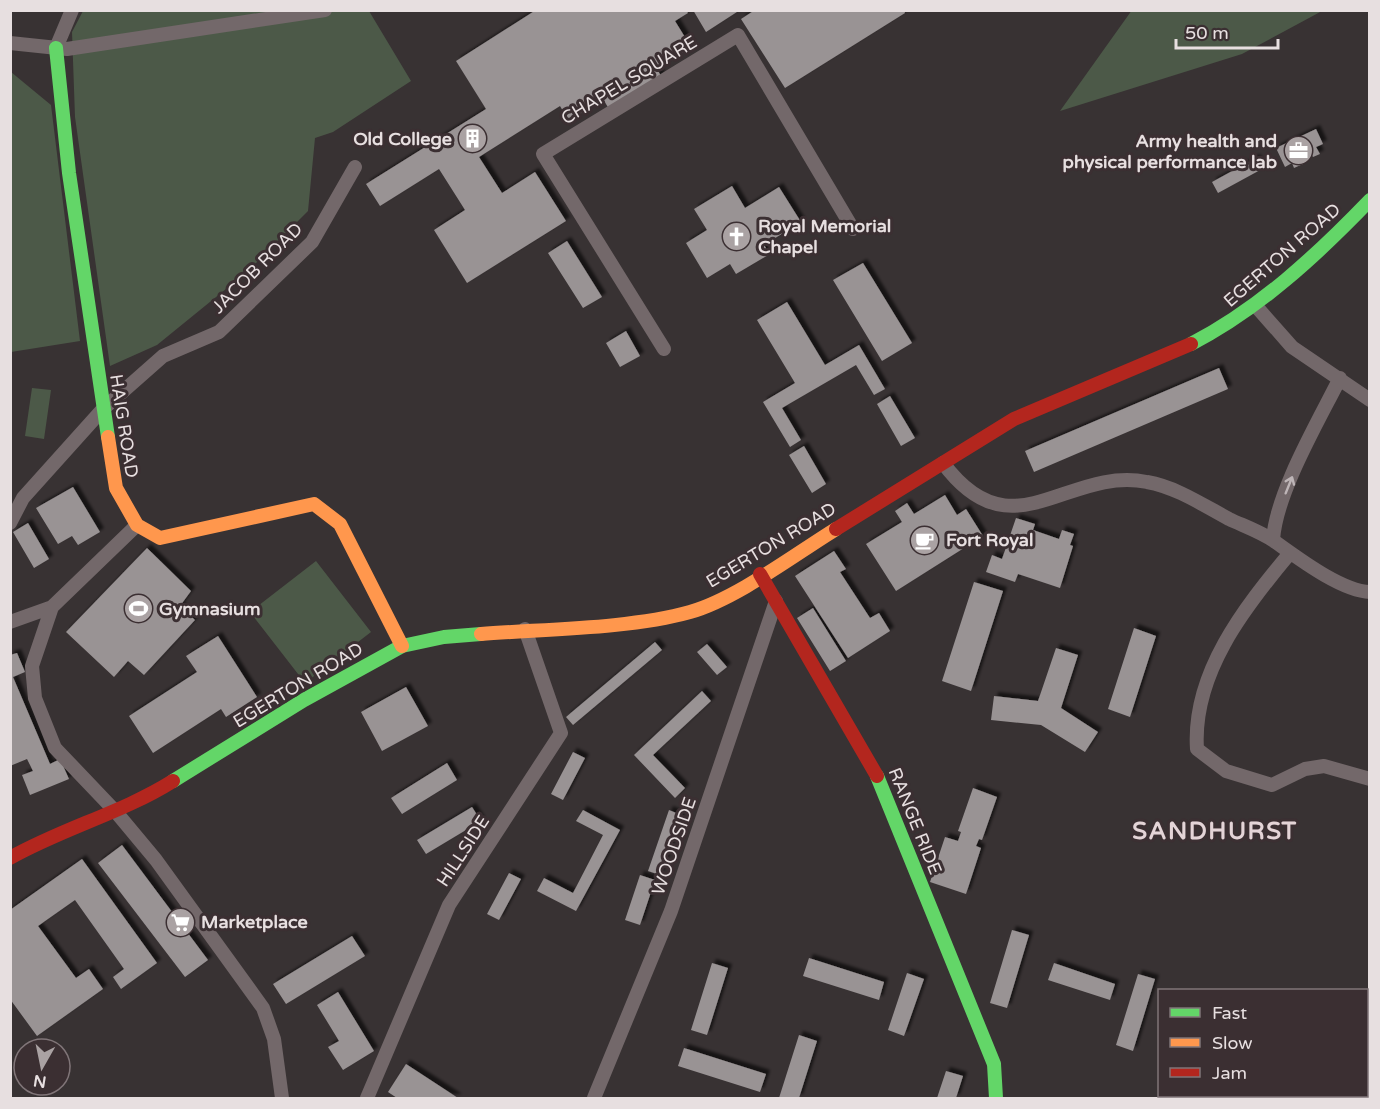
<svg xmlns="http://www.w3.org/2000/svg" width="1380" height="1109" font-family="'Varela Round',sans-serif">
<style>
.green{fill:#4c5948}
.building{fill:#999394;filter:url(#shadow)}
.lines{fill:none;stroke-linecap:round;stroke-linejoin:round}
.street{stroke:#73686a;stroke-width:14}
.fast{stroke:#63d668;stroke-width:14}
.slow{stroke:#ff974d;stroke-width:14}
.jam{stroke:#b3261e;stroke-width:14}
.oneway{stroke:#beb5b7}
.labels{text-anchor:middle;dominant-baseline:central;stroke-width:6;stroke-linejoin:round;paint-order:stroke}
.street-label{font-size:18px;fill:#e7dfe0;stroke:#3b2f32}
.poi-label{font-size:18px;font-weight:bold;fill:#e7dfe0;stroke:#3b2f32;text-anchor:start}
.district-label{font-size:24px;font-weight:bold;letter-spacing:1.5px;fill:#e4d4d7;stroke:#3b2f32}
</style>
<defs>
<filter id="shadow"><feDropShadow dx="4" dy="-4" stdDeviation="1.5" flood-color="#0009"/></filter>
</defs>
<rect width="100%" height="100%" fill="#383233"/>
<path class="green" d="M1132,10H1322V11L1242,54L1060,111Z
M83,11H369L411,81L333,132L315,138L308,211L248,271L157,345L110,366L75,117L72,32Z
M11,72L51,105L80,341L11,352Z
M32,388L51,390L44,439L25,436Z
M316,561L371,632L305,683L250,612Z"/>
<path class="building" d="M536,10H686L688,13L675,21L691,47L657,69L661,76L609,109L603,99L569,121L560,106L479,157L502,193L535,172L566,221L467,283L434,230L465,210L439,169L380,206L366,184L486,109L456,61Z
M693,10H740L706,32Z
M755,10H904L905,13L785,88L741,19Z
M1316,129L1323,144L1316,147L1320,154L1313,157L1311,154L1300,159L1303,164L1294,168L1292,163L1285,167L1276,148Z
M1256,158L1262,169L1218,193L1212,182Z
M732,186L745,208L779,187L801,222L764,245L770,254L736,274L730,264L707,278L686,243L707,230L694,209Z
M567,241L602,297L583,308L548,253Z
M863,263L912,343L882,361L833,280Z
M787,302L825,365L859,345L885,389L874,395L856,365L782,408L801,440L790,447L763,402L795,383L757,320Z
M626,331L640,356L620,367L606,343Z
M1219,368L1228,389L1034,472L1025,451Z
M890,396L915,438L901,446L877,404Z
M804,446L826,484L812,493L789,455Z
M73,487L100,532L78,545L72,536L58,544L36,508Z
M945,495L957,515L966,509L983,536L896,591L866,544L902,522L895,511L907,503L914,514Z
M1016,518L1035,524L1033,530L1059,539L1062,530L1074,534L1070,545L1073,546L1060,588L1018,574L1015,582L986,572L992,555L1002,559Z
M28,523L49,559L34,568L13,532Z
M147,548L191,591L180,606L195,620L144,675L128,661L114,677L66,632Z
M834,551L846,569L840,572L870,618L879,613L890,631L848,658L795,576Z
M974,582L1003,591L971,691L942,681Z
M813,608L846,661L830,671L797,618Z
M1134,628L1156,636L1130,717L1108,709Z
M218,636L257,697L226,717L221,709L153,753L129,716L197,672L186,656Z
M655,642L662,650L573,725L566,717Z
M707,644L727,667L717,675L697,652Z
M1056,648L1078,655L1061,708L1098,732L1085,752L1041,725L991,720L994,696L1038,701Z
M17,653L25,672L13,677L50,764L60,759L69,779L30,795L22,775L33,771L27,759L10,766V655Z
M406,687L428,726L382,751L361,712Z
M702,691L711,701L653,755L685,788L675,798L634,755Z
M573,752L585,758L563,800L551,794Z
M447,763L457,780L402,814L391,798Z
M973,788L997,797L982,840L979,839L976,846L981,848L966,894L930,882L945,837L958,841L961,832L958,831Z
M472,807L481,821L426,854L417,840Z
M583,810L620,830L576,911L537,891L544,878L573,893L603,835L576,821Z
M669,810L681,815L660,875L648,871Z
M122,845L208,960L185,977L98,863Z
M82,859L157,963L121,989L113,977L124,969L75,900L38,926L76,978L89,969L103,989L37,1036L10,999V910Z
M509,873L521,879L499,920L487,914Z
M640,875L655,880L640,925L625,920Z
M1012,930L1029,935L1007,1008L990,1003Z
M352,936L365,956L286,1004L273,984Z
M809,958L884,982L879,1000L803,976Z
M712,963L728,968L707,1035L691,1030Z
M1054,963L1115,984L1110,1000L1048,980Z
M907,973L924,979L904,1036L888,1030Z
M1138,974L1155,979L1133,1051L1116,1045Z
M338,992L374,1051L343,1070L328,1047L339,1041L317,1005Z
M799,1035L817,1041L799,1098H779Z
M684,1048L766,1074L760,1092L678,1066Z
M406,1064L458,1098H397L388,1092Z
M946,1071L963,1076L956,1098H937Z"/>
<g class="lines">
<path class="street" d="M10,43L67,49L325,10
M56,48L72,10
M1255,305L1292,347L1370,400
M664,349L543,154L738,35L853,229
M943,463C1012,556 1067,466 1147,482C1176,487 1203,505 1229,519C1244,526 1261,532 1274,541C1298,558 1341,591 1370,592
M10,523L23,498L103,409L163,356L219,332L312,242L355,167
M137,525L52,607L32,666L35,698L55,748L116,812L156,860L263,1008L274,1039L282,1098
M1273,540C1276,493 1318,422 1340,378
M1290,553C1244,608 1192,674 1197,749L1226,771L1272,785L1305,769L1324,766L1370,779
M10,622L52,607
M367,1098L449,905L561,733L525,629
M594,1098L671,911L776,601"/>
<path class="fast" d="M56,48L69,173L108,437
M1191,344C1259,309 1317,255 1370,200
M877,776L994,1064L996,1098
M173,781L304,700L402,646L444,637L481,634"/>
<path class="slow" d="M108,437L116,488L137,525L160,538L314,504L340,524L402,646
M481,634C545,629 629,629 690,612C736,599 794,555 836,529"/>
<path class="jam" d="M836,529L1014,419L1191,344
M760,574L877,776
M10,858C63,828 122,813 173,781"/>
</g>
<defs><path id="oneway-shaft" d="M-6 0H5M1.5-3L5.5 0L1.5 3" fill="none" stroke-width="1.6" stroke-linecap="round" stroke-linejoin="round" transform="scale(1.5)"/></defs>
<use class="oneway" href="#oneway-shaft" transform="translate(1289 485) rotate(-68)"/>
<defs>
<symbol id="building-disc" viewBox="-11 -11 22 22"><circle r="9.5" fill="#aaa2a3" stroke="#3b2f32"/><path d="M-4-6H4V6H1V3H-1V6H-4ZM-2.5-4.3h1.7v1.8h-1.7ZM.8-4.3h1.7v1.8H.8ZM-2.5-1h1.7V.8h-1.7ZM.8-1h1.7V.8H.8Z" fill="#fff"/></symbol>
<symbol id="office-disc" viewBox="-11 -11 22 22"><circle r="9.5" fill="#aaa2a3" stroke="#3b2f32"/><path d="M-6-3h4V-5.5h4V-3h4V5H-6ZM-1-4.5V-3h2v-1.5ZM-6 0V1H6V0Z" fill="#fff"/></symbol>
<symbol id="church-disc" viewBox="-11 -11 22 22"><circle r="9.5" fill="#aaa2a3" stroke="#3b2f32"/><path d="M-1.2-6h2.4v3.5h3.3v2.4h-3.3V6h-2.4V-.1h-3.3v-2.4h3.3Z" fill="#fff"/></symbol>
<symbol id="cafe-disc" viewBox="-11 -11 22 22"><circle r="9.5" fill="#aaa2a3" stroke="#3b2f32"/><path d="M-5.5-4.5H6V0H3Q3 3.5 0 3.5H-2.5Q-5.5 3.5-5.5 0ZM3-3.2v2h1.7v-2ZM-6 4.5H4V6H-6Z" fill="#fff"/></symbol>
<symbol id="stadium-disc" viewBox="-11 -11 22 22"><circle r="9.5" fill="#aaa2a3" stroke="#3b2f32"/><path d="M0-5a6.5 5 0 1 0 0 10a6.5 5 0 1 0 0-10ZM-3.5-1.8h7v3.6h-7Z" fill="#fff"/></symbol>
<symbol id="supermarket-disc" viewBox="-11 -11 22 22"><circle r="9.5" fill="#aaa2a3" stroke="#3b2f32"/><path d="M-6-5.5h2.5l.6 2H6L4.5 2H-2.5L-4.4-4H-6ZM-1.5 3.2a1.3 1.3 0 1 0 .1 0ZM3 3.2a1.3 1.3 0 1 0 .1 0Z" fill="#fff"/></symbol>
</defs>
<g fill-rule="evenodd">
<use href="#building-disc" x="456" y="122" width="33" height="33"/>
<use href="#office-disc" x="1282" y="134" width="33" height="33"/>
<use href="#church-disc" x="720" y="220" width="33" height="33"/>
<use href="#cafe-disc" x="908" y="524" width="33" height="33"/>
<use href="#stadium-disc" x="122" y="592" width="33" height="33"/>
<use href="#supermarket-disc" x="164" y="906" width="33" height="33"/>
</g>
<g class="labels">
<g class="street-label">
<text transform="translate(629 80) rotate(-31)">CHAPEL SQUARE</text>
<text transform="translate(1282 255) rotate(-41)">EGERTON ROAD</text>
<text transform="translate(257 268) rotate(-45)">JACOB ROAD</text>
<text transform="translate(124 426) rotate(81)">HAIG ROAD</text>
<text transform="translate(771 545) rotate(-31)">EGERTON ROAD</text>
<text transform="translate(298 685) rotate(-31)">EGERTON ROAD</text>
<text transform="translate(915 821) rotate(68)">RANGE RIDE</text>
<text transform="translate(674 846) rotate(-71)">WOODSIDE</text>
<text transform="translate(463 851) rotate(-57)">HILLSIDE</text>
</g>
<g class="poi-label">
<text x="452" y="139" text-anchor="end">Old College</text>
<text x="1277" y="141" text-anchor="end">Army health and<tspan x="1277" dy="21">physical performance lab</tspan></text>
<text x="758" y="226">Royal Memorial<tspan x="758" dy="21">Chapel</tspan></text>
<text x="946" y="540">Fort Royal</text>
<text x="159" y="609">Gymnasium</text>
<text x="201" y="922">Marketplace</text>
</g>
<g class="district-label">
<text x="1215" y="831">SANDHURST</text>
</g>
</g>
<rect width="1380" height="1109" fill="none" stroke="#e7dfe0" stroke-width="24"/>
<rect x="1158" y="989" width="210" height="108" fill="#3b2f32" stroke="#807578" stroke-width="1.5"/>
<rect x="1170" y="1008" width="30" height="9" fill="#63d668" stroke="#807578" stroke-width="1.5"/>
<text x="1212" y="1019" font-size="18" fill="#e7dfe0">Fast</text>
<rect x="1170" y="1038" width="30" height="9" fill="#ff974d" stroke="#807578" stroke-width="1.5"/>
<text x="1212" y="1049" font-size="18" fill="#e7dfe0">Slow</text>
<rect x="1170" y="1068" width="30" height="9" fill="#b3261e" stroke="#807578" stroke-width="1.5"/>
<text x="1212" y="1079" font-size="18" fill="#e7dfe0">Jam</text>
<g transform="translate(42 1067) rotate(189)"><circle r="28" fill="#3b2f32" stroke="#807578" stroke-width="1.5"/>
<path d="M0-4.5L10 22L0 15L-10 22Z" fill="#aaa2a3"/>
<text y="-9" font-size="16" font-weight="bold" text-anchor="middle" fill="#e7dfe0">N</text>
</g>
<path d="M1176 39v9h102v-9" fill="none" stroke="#e7dfe0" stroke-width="3"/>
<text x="1185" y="39" font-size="18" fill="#e7dfe0" stroke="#3b2f32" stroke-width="4.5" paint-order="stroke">50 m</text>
</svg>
